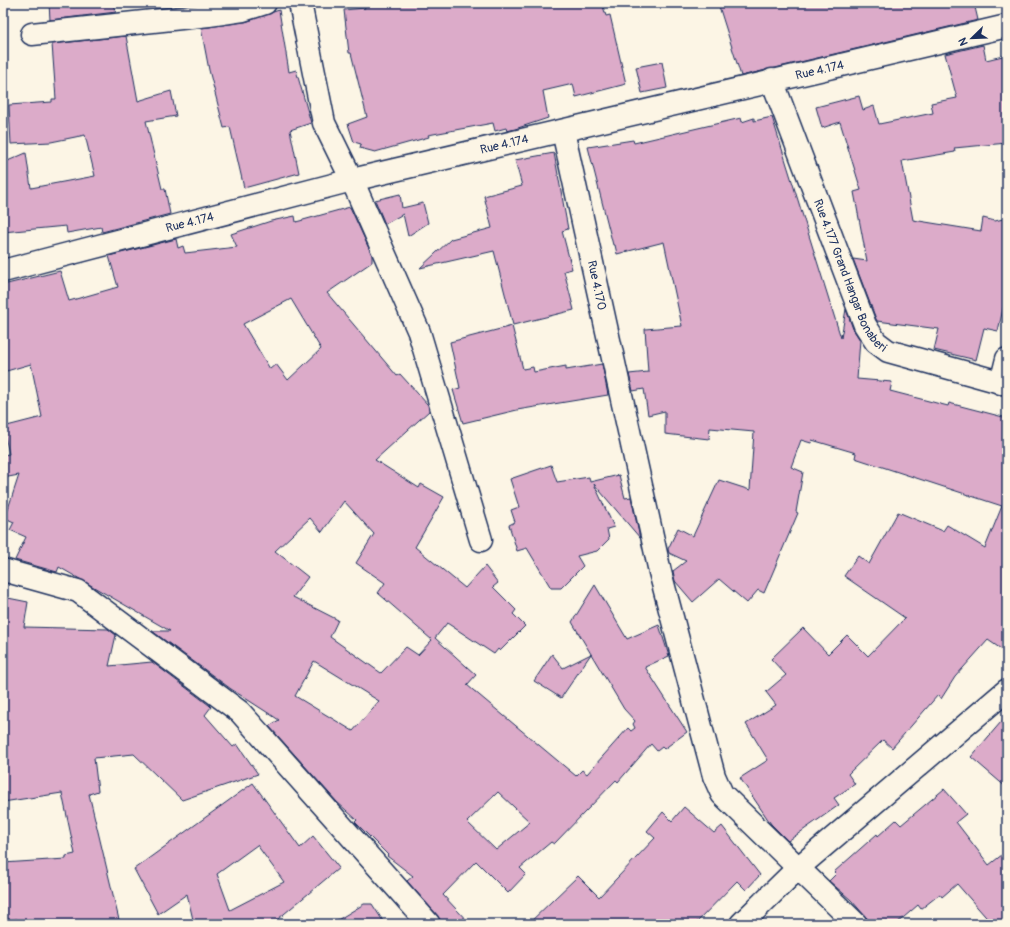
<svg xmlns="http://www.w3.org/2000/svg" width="1010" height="927" font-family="Pangolin,sans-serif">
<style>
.building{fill:#dcabc9;stroke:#1b2f5e;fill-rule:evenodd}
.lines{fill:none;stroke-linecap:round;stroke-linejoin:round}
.minor-casing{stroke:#1b2f5e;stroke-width:25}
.minor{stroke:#fcf5e5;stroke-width:22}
.labels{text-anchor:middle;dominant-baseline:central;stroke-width:3.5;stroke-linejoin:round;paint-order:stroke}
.street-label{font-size:12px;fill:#1b2f5e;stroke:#fcf5e5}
</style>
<rect width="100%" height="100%" fill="#fcf5e5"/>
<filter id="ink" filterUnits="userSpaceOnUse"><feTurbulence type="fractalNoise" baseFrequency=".025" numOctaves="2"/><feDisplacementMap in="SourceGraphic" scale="8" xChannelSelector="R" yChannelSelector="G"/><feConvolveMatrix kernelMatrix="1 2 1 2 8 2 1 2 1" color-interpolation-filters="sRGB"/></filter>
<g filter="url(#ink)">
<path class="building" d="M49,3H112L116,12L50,20Z
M363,3H602L606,16L610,15L626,84L576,97L573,84L543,91L548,118L515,129L507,131L506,128L495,131L493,123L428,135L429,137L375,152L360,148L361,144L354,142L348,124L367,117L351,53H349L344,10L365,8Z
M718,3H974L978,20L741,76Z
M279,10L289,72L296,70L311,123L290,130L299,173L244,188L230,127L224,128L209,70L201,28L245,22Z
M126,36L138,101L171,91L176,116L146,121L162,189H165L170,214L102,232L101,227L67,233L66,226L3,232V163L26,153L31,188L95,176L85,135L51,142L11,144L9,105L52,102V99H56L52,44Z
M983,45L986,60L1007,55V143L954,148L955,152L902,161L913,220L981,231L983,218L995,221L1007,218V291L998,331L984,328L976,360L934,350L939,329L877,321L876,319L853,259L867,261L854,192L861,190L840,122L822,128L816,107L859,96L863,110L874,106L879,124L933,113L931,103L957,98L945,54Z
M662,62L667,88L642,93L636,67Z
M772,117L841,338L846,309L853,329L860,340L857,379L892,382L890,391L948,406L949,403L1007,418V653L988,640L955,677L941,699L938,695L892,748L883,740L848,774L855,784L834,798L839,805L788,841L771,824L740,778L768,760L746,724L776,705L766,692L786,675L771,659L803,628L828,654L847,635L868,656L905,618L844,576L858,556L869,564L898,512L943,531L947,525L985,548L1002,506L855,458L856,453L812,440L811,443L801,440L791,467L803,472L796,512L798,513L764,593L758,590L747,603L719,579L693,602L675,581L673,571L686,561L669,553L668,549L678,528L693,536L719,480L750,490L754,432L710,428L709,439L665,434V411L648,415L644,389L633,391L629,374L648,372L645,329L682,326L664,242L617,254L615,245H613L588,147L633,140L634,143L741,118L742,122L754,118V121Z
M554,153L568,229L562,231L572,269L564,271L574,310L513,325L494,251L420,268L451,239L492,228L484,196L522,186L515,160Z
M400,194L402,208L423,203L428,223L408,236L403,214L385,224L375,200Z
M350,207L372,255V262L327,293L397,376L400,374L428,405L429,411L375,460L419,488L421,484L444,497L415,547L465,588L485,566L498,583L493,587L516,610L513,614L525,626L500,651L498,649L494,654L447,623L435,638L476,675L467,685L576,776L582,770L587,774L628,728L631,731L635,728L633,724L635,721L624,709L591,654L561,698L534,681L552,654L563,668L591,654L572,622L595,585L627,639L659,625L669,656L645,667L687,732L664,749L662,747L657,751L651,744L618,782L616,780L554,844L551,842L520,868L526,874L508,893L476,861L443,895L470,924H441L438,916L407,881L413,876L387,856L388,855L355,822L357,820L337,802L269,726L279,720L231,689L152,631H170L59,567L57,572L15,560L26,537L10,530L14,522L5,518L19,475L3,478V455L9,454L3,427L42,417L31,364L3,372V285L60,271L69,301L118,287L109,256L176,239L178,248L183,246L185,253L237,247L231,234L271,221L295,216L296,222ZM291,299L321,349L288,380L276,364L270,369L243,324ZM344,501L374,534L356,563L385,583L378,593L432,640L418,655L406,647L381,673L330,637L338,620L293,597L308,577L275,551L310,518L322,532ZM314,661L379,701L353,731L295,696ZM498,792L530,822L496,850L467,822Z
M512,326L523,369L533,367L534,372L566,366V370L602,364L608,395L517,410L463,423L453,390L460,388L450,342Z
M551,465L557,482L589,477L590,482L619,475L625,498L631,497L640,538L594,484L614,527L607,529L609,539L597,551L577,556L583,566L561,588H551L527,548L517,551L509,525L515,522L511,510L519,507L510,479Z
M3,597L28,602L24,627L108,629L116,635L109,666L152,662L209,705L211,707L205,715L233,747L237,744L258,774L182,800L134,754L94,758L98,791L89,794L120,924H18L17,919L3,921V863L66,859V856L75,854L62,793L3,802Z
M1007,715V788L971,757Z
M253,783L300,848L313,836L339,868L272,924H194L187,894L158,914L134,869ZM257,845L284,882L230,910L217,874Z
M944,789L966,814L956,822L989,865L1007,851V924H992L957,884L942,897L940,894L921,909L918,905L896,924H872L851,900L829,881L836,874L834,872L877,834L878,836L896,820L901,825Z
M684,807L714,833L722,826L760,875L746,890L737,881L695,924H528L578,876L599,897L655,838L647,831L663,812L672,821Z
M364,904H372L385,924H331Z"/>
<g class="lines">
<defs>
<g id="minor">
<path d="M300,3L324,123L352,180L419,332L481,540"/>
<path d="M32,34L209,15L243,10L265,3"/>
<path id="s1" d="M772,80L865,325L876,342L888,351L1007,384"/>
<path id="s2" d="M563,131L660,572L714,776L722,794L856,924"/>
<path id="s3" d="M3,271L352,180L1007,26"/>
<path d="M1001,383L1007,359"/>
<path d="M3,570L78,591L240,712L429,924"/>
<path d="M741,924L798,868L1007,690"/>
</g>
</defs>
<use href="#minor" class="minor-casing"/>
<use href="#minor" class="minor"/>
</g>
</g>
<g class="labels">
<g class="street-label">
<text stroke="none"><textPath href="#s3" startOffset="841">Rue 4.174</textPath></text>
<text stroke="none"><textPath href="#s3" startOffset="517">Rue 4.174</textPath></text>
<text stroke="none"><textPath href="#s3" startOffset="193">Rue 4.174</textPath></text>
<text stroke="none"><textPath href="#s1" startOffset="211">Rue 4.177 Grand Hangar Bonaberi</textPath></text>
<text stroke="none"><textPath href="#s2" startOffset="158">Rue 4.170</textPath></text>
</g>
</g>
<rect width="1010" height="927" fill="none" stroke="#fcf5e5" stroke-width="16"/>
<rect x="8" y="8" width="994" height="911" fill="none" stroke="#1b2f5e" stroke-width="1.5" filter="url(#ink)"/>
<g transform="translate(972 38) rotate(247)" stroke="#fcf5e5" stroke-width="3" paint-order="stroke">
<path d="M0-3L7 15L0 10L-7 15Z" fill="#1b2f5e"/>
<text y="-6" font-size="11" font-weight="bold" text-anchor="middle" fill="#1b2f5e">N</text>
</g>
</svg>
